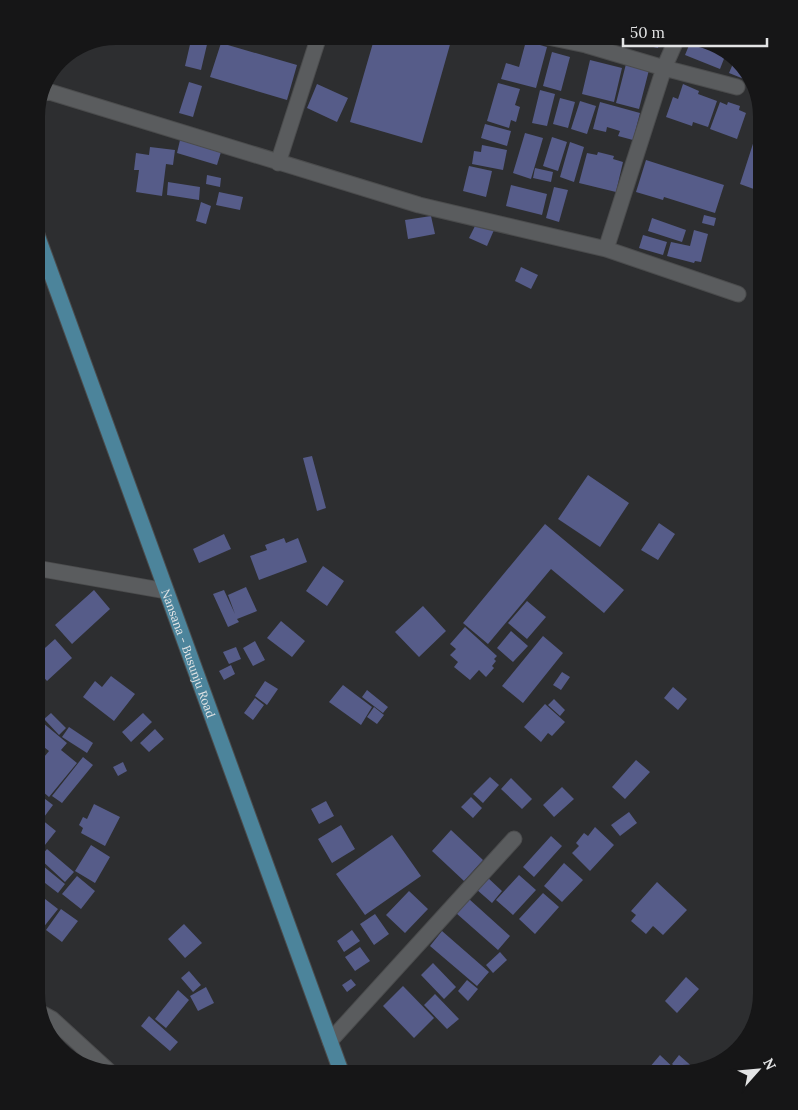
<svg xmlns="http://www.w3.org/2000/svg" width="798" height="1110" font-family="Lora,serif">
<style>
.building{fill:#565c89}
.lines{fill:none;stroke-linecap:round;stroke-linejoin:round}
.minor-casing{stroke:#4b4c4d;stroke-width:17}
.major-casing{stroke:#4b4c4d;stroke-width:17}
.minor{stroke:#5a5c5e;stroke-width:15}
.major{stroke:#4c849b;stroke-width:15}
.labels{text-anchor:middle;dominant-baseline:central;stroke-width:5;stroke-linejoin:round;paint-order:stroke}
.street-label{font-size:12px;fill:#e3e4e5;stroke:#161617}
</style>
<rect width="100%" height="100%" fill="#2d2e30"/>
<path class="building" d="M192,36H209L201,70L185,66Z
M375,36H433L451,41L422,143L350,122Z
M602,36H660L658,48Z
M692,38L712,44L727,51L720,69L685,55Z
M526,41L547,47L536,88L501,79L506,63L519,67Z
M221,43L297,65L287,100L210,77Z
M552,52L570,57L561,91L543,86Z
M735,59L747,72L744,79L729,73Z
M590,60L622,68L614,102L582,94Z
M626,64L649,70L639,109L616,103Z
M189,82L202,86L193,117L179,113Z
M498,83L520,89L515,105L520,107L516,122L511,120L509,128L487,121Z
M317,84L348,98L337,122L307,108Z
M683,84L699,91L698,94L717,101L708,127L693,122L692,126L666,117L673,97L678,99Z
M540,90L555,94L547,126L532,123Z
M560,98L575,102L568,128L553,124Z
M580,101L596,106L587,134L571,129Z
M600,102L640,113L633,140L618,136L620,131L607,127L606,132L593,129Z
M720,102L727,105L728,102L740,106L739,110L746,113L737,139L710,129Z
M761,119H762V192L740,184Z
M485,124L511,131L507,146L481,138Z
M525,133L543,138L531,179L513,173Z
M552,137L567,142L558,171L543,166Z
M180,140L221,152L217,165L177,153Z
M570,142L584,147L574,182L560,177Z
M482,145L507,150L503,170L472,164L474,151L481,152Z
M150,147L175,150L173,165L166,164L162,196L136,192L139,170H134L136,153L149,155Z
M598,152L614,156L613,159L623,162L616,192L579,183L587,153L597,155Z
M646,160L724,185L715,213L664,197L663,200L636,192Z
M469,166L492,171L486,197L463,191Z
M535,168L553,172L551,182L533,178Z
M207,175L221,178L220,187L206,184Z
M168,182L200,187L199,200L167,195Z
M511,185L547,194L542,215L506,206Z
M554,187L568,190L559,222L546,218Z
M219,192L243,197L240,210L216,205Z
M201,202L211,206L206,224L196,221Z
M704,215L716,218L714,226L702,223Z
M431,216L435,234L408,239L405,220Z
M652,218L686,230L682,242L648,231Z
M477,222L494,230L487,246L469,238Z
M694,230L708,234L701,262L695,261L694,263L667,256L671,242L690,246Z
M761,231H762V258L755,256Z
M643,235L667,242L663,255L639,248Z
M521,267L538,275L531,289L515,281Z
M312,456L326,508L317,511L303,458Z
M588,475L629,503L600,547L558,519Z
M659,523L675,534L658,560L641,550Z
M545,524L624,590L604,613L551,569L488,644L463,623Z
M224,534L231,549L199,563L193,549Z
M284,538L286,543L298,538L307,562L259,580L250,556L267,550L265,545Z
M323,566L344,581L327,606L306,591Z
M246,587L257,611L237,619L239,622L228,627L213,594L224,590L235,614L228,595Z
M94,590L110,609L72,644L55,625Z
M527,601L546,617L527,639L508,623Z
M423,606L446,631L419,657L395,632Z
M281,621L305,641L292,657L267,638Z
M465,627L497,656L494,659L496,661L492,666L494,668L486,677L479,670L470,680L454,667L458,662L450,655L456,649L450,644Z
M511,631L528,646L513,662L497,648Z
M543,636L563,653L523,703L502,686Z
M55,639L72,658L47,681L36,669V656Z
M255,641L265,660L253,666L243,648Z
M236,647L241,659L229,664L223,652Z
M231,665L235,674L224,680L219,671Z
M562,672L570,677L561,690L553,685Z
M111,676L135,694L114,721L83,697L95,681L102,687Z
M265,681L278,689L267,705L255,696Z
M343,685L372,707L361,725L329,702Z
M673,687L687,699L678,710L664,698Z
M367,690L388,707L383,713L362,697Z
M255,698L264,705L253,720L244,713Z
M554,699L565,710L560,716L548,705Z
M545,704L565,722L552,736L548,733L541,742L524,727Z
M374,707L384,715L377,724L367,717Z
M51,713L66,728L59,735L44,719Z
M143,713L152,722L131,742L122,732Z
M36,717L67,743L61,750L77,763L49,797L36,786V773L42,766L39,763L49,751L36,741Z
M69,727L93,743L87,753L62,737Z
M155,729L164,739L149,752L140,743Z
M83,757L93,765L62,803L52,796Z
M636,760L650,772L625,799L612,787Z
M123,762L127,771L118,776L113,767Z
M490,777L499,785L483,803L473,794Z
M511,778L532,799L522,809L501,789Z
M562,787L574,799L554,817L543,805Z
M36,792L53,805L44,817L36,812Z
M471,797L482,808L473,818L461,807Z
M326,801L334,816L319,824L311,809Z
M94,804L120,817L105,846L81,833L83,828L79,825L83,817L87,819Z
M629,812L637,823L620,836L611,825Z
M41,819L56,831L41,850L36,846V825Z
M341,825L355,849L332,863L318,839Z
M595,827L614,845L590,871L572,853L579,846L576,843L584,833L588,836Z
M451,830L483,860L464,881L432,851Z
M392,835L421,876L365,915L336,874Z
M551,836L562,846L534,877L523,867Z
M91,845L110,857L95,883L75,871Z
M47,849L74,872L65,882L39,858Z
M37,861L65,884L58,893L36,876Z
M564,863L583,880L562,902L544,886Z
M519,875L536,890L513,915L496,900Z
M77,876L95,891L81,909L62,894Z
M487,877L502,891L492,903L476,889Z
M657,882L687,910L663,935L653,926L646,934L631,921L636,915L631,911Z
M409,891L428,909L405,933L386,915Z
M36,892L58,909L42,929L36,925Z
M543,893L559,907L535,934L519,919Z
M469,899L510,936L498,950L456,913Z
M61,909L78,921L62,942L46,930Z
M375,914L389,934L374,945L360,924Z
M184,924L202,943L185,958L168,939Z
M352,930L360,941L344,952L337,941Z
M442,931L489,972L477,986L430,946Z
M36,936L42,940L36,950Z
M360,947L370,961L355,971L345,957Z
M500,952L507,960L493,973L486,965Z
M433,963L456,987L444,999L421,975Z
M189,971L201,985L193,992L181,978Z
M686,977L699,989L677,1013L665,1001Z
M351,979L356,985L347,992L342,985Z
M467,980L478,989L468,1001L458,991Z
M403,986L434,1018L414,1038L383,1006Z
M206,987L214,1003L198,1011L190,996Z
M178,990L189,1000L166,1028L155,1019Z
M435,994L459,1019L447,1029L424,1005Z
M149,1016L178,1042L170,1051L141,1026Z
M660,1055L680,1074H644Z
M679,1055L696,1070L683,1074L672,1064Z"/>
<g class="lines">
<defs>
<path id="minor" d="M543,36L586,45L664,68L678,36
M45,93L50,92L419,205L606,249L738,294
M278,163L319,36
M606,249L664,68L737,87
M36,568L166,591
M41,1013L52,1019L112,1074
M330,1041L514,839"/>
<g id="major">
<path id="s1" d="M36,232L342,1074"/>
</g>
</defs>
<use href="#minor" class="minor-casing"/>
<use href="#major" class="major-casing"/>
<use href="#minor" class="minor"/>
<use href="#major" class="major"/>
</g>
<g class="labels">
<g class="street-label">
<text stroke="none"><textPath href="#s1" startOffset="448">Nansana - Busunju Road</textPath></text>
</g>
</g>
<path d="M0 0H798V1110H0ZM116 45H682A71 71 0 0 1 753 116V994A71 71 0 0 1 682 1065H116A71 71 0 0 1 45 994V116A71 71 0 0 1 116 45Z" fill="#161617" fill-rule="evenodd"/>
<g transform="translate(758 1070) rotate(63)" stroke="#161617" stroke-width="4" paint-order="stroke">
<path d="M0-4L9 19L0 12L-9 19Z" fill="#e3e4e5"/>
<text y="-8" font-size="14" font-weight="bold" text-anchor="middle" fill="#e3e4e5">N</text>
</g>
<path d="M623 38v8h144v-8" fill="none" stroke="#e3e4e5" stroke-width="2.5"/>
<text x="630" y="38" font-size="15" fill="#e3e4e5" stroke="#161617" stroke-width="4" paint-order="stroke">50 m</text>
</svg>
